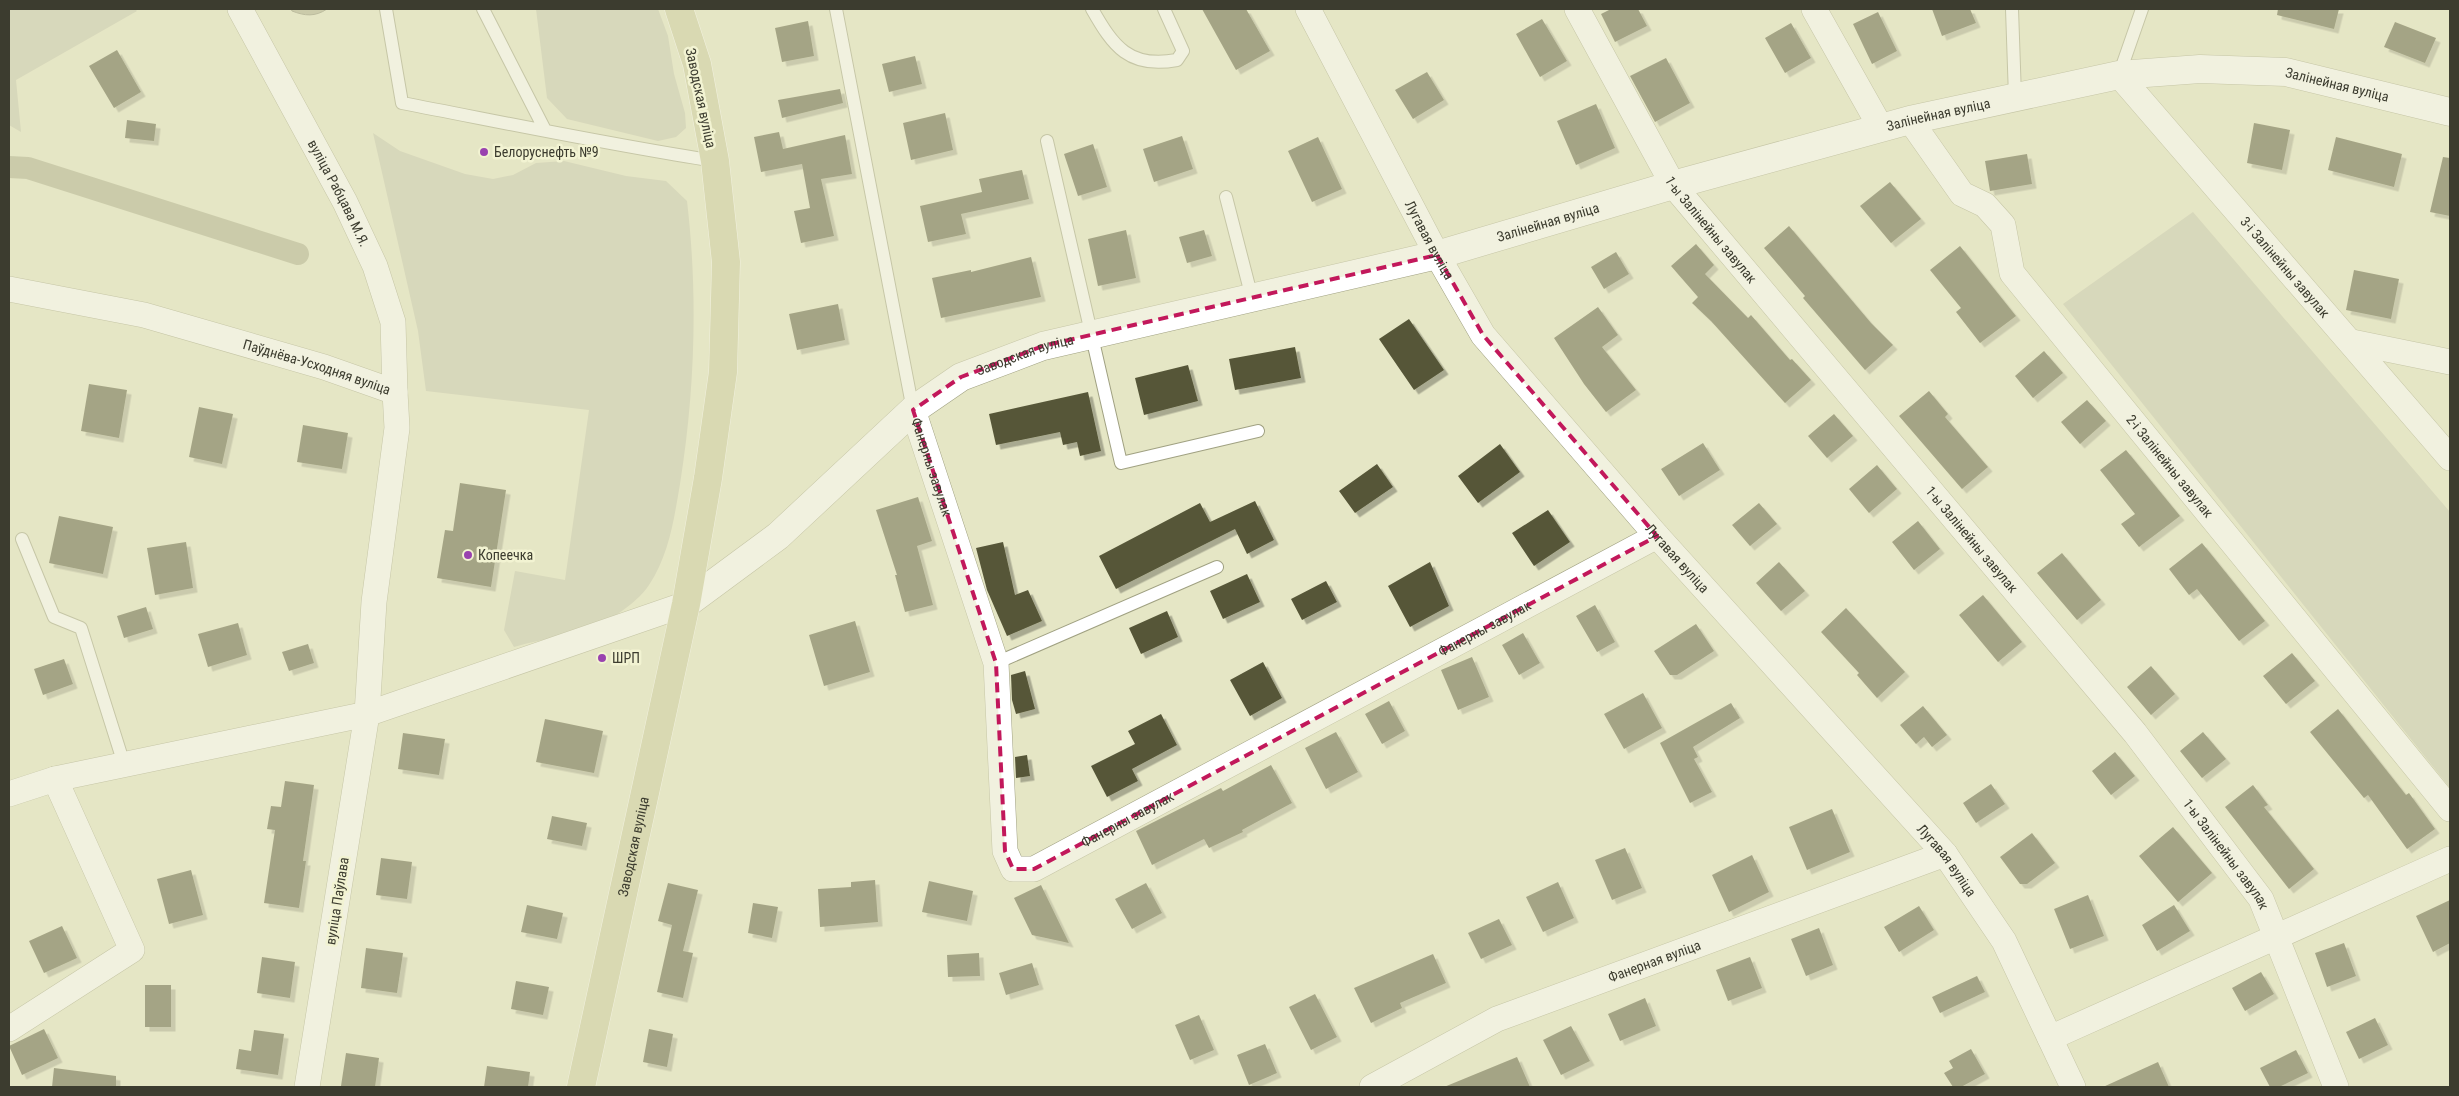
<svg xmlns="http://www.w3.org/2000/svg" width="2459" height="1096" font-family="'Roboto Condensed',sans-serif">
<style>
.green{fill:#c6c7af}
.water{fill:#abac8b;stroke:#8a8a6f}
.lines{fill:none;stroke-linecap:round;stroke-linejoin:round}
.canal{stroke:#abac8b;stroke-width:22}
.building{fill:#575739;filter:url(#shadow)}
.service-casing{stroke:#a0a182;stroke-width:14}
.minor-casing{stroke:#a0a182;stroke-width:26}
.tertiary-casing{stroke:#a0a182;stroke-width:29}
.primary-casing{stroke:#fff;stroke-width:29}
.service{stroke:#fff;stroke-width:12}
.minor{stroke:#fff;stroke-width:25}
.tertiary{stroke:#fff;stroke-width:28}
.primary{stroke:#caca9b;stroke-width:28}
.marked{fill:none;stroke:#c2185b;stroke-width:4;stroke-dasharray:10 6;stroke-linejoin:round}
.poi-dot{fill:#9942af;stroke:#f2f3d2;stroke-width:2}
.labels{text-anchor:middle;dominant-baseline:central;stroke-width:5;stroke-linejoin:round;paint-order:stroke}
.street-label{font-size:14px;fill:#3c3c2f;stroke:#f2f3d2}
.poi-label{font-size:14px;fill:#3c3c2f;stroke:#f2f3d2;text-anchor:start}
</style>
<defs>
<filter id="shadow"><feDropShadow dx="4.5" dy="4.5" stdDeviation="0" flood-color="#0004"/></filter>
</defs>
<rect width="100%" height="100%" fill="#e5e6c5"/>
<path class="green" d="M9,9H135L137,11L16,80L21,132L9,125Z
M536,9H658L668,36L674,74L685,113L686,128L676,137L658,141L567,119L547,98Z
M373,133L400,151L465,174L493,179L513,175L536,163L564,161L626,176L666,181L687,201C698,294 695,391 680,484C674,519 669,555 649,585C643,595 628,607 619,613C590,634 547,637 514,647L504,630L515,571L565,580L589,410L426,391L418,331Z
M2193,212L2450,512V788L2063,304Z"/>
<path class="water" d="M291,9H327C315,17 305,16 292,11Z"/>
<g class="lines">
<path class="canal" d="M9,167L28,168L298,254"/>
</g>
<path class="building" d="M1202,9H1246L1270,51L1236,70Z
M1611,9H1638L1647,26L1615,42L1601,14Z
M1932,9H1970L1976,23L1942,36Z
M2278,9H2339L2334,29L2277,15Z
M1878,12L1897,51L1872,64L1853,24Z
M1542,19L1567,61L1540,77L1516,34Z
M808,21L814,56L782,62L775,28Z
M2395,22L2436,38L2425,63L2384,47Z
M1791,23L1811,58L1785,73L1765,38Z
M117,50L141,92L114,108L89,66Z
M915,56L922,84L889,92L882,64Z
M1666,58L1690,103L1655,122L1630,76Z
M1427,72L1444,100L1413,119L1395,90Z
M840,89L843,103L782,118L778,100Z
M1596,104L1615,148L1576,165L1557,121Z
M945,113L953,150L911,160L903,123Z
M127,120L156,124L154,141L125,138Z
M2254,123L2290,130L2282,170L2247,163Z
M779,132L783,149L845,135L852,174L821,179L834,236L801,243L794,211L810,208L802,164L761,172L754,137Z
M1182,136L1193,169L1154,182L1143,149Z
M1318,137L1342,189L1312,202L1288,151Z
M2336,137L2402,154L2394,187L2328,170Z
M1093,144L1107,187L1078,196L1064,154Z
M2027,154L2032,184L1990,191L1985,161Z
M2443,157L2450,158V216L2430,212Z
M1022,170L1029,199L961,214L966,234L928,242L920,206L982,192L979,179Z
M1890,182L1921,219L1891,243L1860,206Z
M1789,226L1871,323L1893,345L1865,370L1803,298L1805,296L1764,248Z
M1126,230L1136,278L1098,286L1088,239Z
M1204,230L1212,256L1187,263L1179,237Z
M1696,244L1714,265L1705,274L1748,318L1751,315L1790,360L1792,359L1811,380L1785,403L1711,321L1692,303L1698,297L1671,266Z
M1960,246L2016,316L1980,343L1956,312L1961,308L1930,270Z
M1616,252L1629,274L1604,289L1591,267Z
M1031,257L1041,297L941,318L932,278L971,270V272Z
M2354,270L2399,279L2391,319L2346,310Z
M838,304L845,340L797,350L789,314Z
M1598,307L1618,335L1602,347L1636,390L1606,412L1584,384L1554,338Z
M1409,319L1444,370L1414,390L1379,339Z
M1295,347L1301,378L1235,390L1229,359Z
M2044,351L2063,373L2033,398L2015,376Z
M1188,365L1198,401L1144,415L1135,378Z
M89,384L127,390L119,438L81,431Z
M1929,391L1948,414L1945,417L1988,467L1962,489L1899,416Z
M1088,392L1101,451L1080,456L1077,442L1063,445L1060,432L996,445L989,414Z
M2087,400L2106,421L2080,444L2061,422Z
M199,407L233,414L222,464L189,457Z
M1834,414L1853,436L1827,458L1808,436Z
M303,425L348,433L342,469L297,462Z
M1703,443L1720,470L1679,496L1661,469Z
M1500,444L1520,472L1478,503L1458,476Z
M2126,450L2180,516L2139,547L2121,524L2135,514L2100,470Z
M1377,464L1393,487L1355,513L1339,491Z
M1877,465L1897,489L1869,513L1849,489Z
M460,483L506,490L491,587L437,578L445,530L453,531Z
M918,497L932,541L917,546L933,605L905,612L895,575H897L876,510Z
M1255,501L1274,540L1247,554L1235,529L1116,589L1099,556L1200,503L1210,522Z
M1759,503L1777,524L1750,546L1732,525Z
M1548,510L1570,542L1534,566L1512,533Z
M59,516L113,527L103,574L49,563Z
M1918,521L1940,549L1914,570L1892,542Z
M186,542L193,588L155,595L147,548Z
M1003,542L1015,595L1028,590L1042,621L1007,636L987,590L976,548Z
M2202,543L2265,621L2239,641L2197,589L2189,595L2169,569Z
M2062,553L2101,600L2077,620L2037,573Z
M1430,562L1449,606L1410,627L1388,586Z
M1779,562L1805,591L1781,611L1756,583Z
M1247,574L1260,602L1223,619L1210,591Z
M1326,581L1337,602L1302,620L1291,599Z
M1983,595L2022,642L1998,662L1959,615Z
M1595,605L1615,642L1597,652L1576,616Z
M146,607L153,629L124,638L117,616Z
M1846,608L1905,672L1877,698L1857,675L1859,673L1821,632Z
M1167,611L1178,637L1141,654L1129,628Z
M855,621L870,672L824,686L809,635Z
M238,623L247,655L208,667L198,634Z
M1696,624L1714,651L1677,675H1670L1654,651Z
M1523,633L1540,663L1519,675L1502,645Z
M308,644L314,663L289,671L282,652Z
M2292,653L2315,681L2286,704L2263,676Z
M1472,657L1489,697L1458,710L1441,670Z
M64,659L73,684L43,695L34,669Z
M1263,662L1282,698L1250,716L1230,680Z
M2151,666L2175,694L2151,715L2127,687Z
M1025,671L1035,709L1016,714L1012,700L1011,675Z
M1643,693L1662,728L1624,749L1604,714Z
M1389,701L1405,731L1382,744L1365,714Z
M1731,703L1740,718L1693,747L1698,757L1694,759L1712,792L1690,803L1660,743Z
M1923,706L1947,735L1932,747L1924,737L1916,744L1900,725Z
M2338,709L2406,795L2409,793L2435,829L2407,849L2368,795L2364,798L2310,732Z
M1161,714L1177,745L1132,769L1138,781L1107,797L1091,766L1135,744L1128,731Z
M545,719L603,731L594,773L536,762Z
M1336,732L1358,772L1326,789L1305,748Z
M2203,732L2226,759L2202,778L2180,751Z
M403,733L445,739L439,775L398,769Z
M2115,752L2135,776L2111,795L2092,771Z
M1027,755L1030,776L1016,778L1015,757Z
M1271,765L1292,803L1242,830L1243,832L1209,848L1204,839L1152,865L1136,831L1221,788L1223,791Z
M285,781L314,785L303,861H306L299,908L264,903L275,830L267,829L271,806L281,807Z
M1991,784L2005,804L1976,823L1963,803Z
M2253,785L2268,805L2264,807L2314,869L2289,889L2225,807Z
M1832,809L1850,852L1807,870L1789,827Z
M552,816L587,823L582,846L547,839Z
M2173,827L2212,873L2178,902L2139,856Z
M2032,833L2055,863L2027,884H2020L2000,857Z
M1625,848L1642,888L1612,900L1595,860Z
M1752,855L1769,892L1729,912L1712,875Z
M381,858L412,862L407,899L376,895Z
M191,870L203,915L169,924L157,879Z
M875,880L878,922L820,927L818,889L851,887V882Z
M929,881L973,891L967,921L922,912Z
M1558,882L1574,918L1543,932L1526,897Z
M668,883L698,890L683,951L693,953L683,998L657,992L672,925L658,921Z
M1146,883L1162,913L1132,929L1115,899Z
M1041,885L1069,943L1032,935L1014,898Z
M2088,895L2104,936L2070,949L2054,909Z
M2450,900V943L2433,952L2416,916Z
M753,903L778,907L772,938L748,933Z
M527,905L563,913L557,939L521,932Z
M2174,905L2190,931L2157,951L2142,925Z
M1919,906L1934,930L1899,952L1884,927Z
M1499,919L1512,945L1481,959L1468,933Z
M62,926L77,958L44,973L29,941Z
M1819,928L1833,965L1806,976L1791,939Z
M2344,943L2356,976L2327,987L2315,953Z
M366,948L403,953L397,993L361,988Z
M979,953L980,976L948,977L947,955Z
M1433,954L1446,983L1400,1003L1402,1008L1371,1023L1354,988Z
M262,957L295,962L290,998L257,993Z
M1750,957L1762,988L1728,1001L1716,970Z
M1032,963L1039,985L1006,995L999,973Z
M2261,972L2274,994L2245,1011L2232,988Z
M1977,976L1985,992L1940,1013L1932,997Z
M516,981L549,987L543,1015L511,1009Z
M145,985H171V1027H145Z
M1315,994L1337,1037L1311,1050L1289,1007Z
M1645,998L1656,1026L1620,1041L1608,1014Z
M1199,1015L1214,1050L1190,1060L1175,1025Z
M2375,1018L2388,1045L2359,1059L2346,1032Z
M1571,1026L1590,1061L1561,1075L1543,1040Z
M44,1029L58,1058L22,1075L9,1046Z
M649,1029L673,1034L667,1067L643,1062Z
M254,1030L284,1034L278,1075L236,1069L239,1049L251,1051Z
M1265,1044L1277,1073L1249,1085L1237,1055Z
M1971,1049L1985,1074L1961,1087H1953L1944,1073L1953,1068L1949,1061Z
M2296,1050L2308,1073L2279,1087H2270L2260,1068Z
M346,1053L379,1058L375,1087L341,1086Z
M1517,1057L1530,1087H1444Z
M2158,1062L2169,1087H2103Z
M487,1066L530,1072L528,1087H484Z
M54,1068L116,1076V1087H52Z"/>
<g class="lines">
<defs>
<path id="service" d="M386,9L402,103C506,123 610,145 715,161
M483,9L545,130
M836,9L913,410
M1092,9C1113,46 1129,69 1177,60L1183,51L1164,9
M2012,9L2015,97
M2119,75L2142,9
M1047,141L1121,463L1258,431
M1226,197L1252,298
M22,539L54,617L81,628L124,764
M996,663L1217,567"/>
<g id="minor">
<path id="s1" d="M240,9L345,202L375,266L393,322L395,392"/>
<path id="s2" d="M1308,9L1437,255L1483,335L1657,536L1945,854L2004,941L2073,1087"/>
<path id="s3" d="M1577,9L1673,185L2135,733L2261,899L2336,1087"/>
<path d="M1814,9L1881,128"/>
<path id="s4" d="M2119,75L2450,458"/>
<path id="s5" d="M1910,120L1962,194L1985,205L2003,225L2012,273L2450,809"/>
<path id="s6" d="M9,289L144,315L324,367L395,392L397,428L374,602L367,714L307,1087"/>
<path d="M2352,342L2450,362"/>
<path id="s7" d="M913,410L996,663L1005,851L1013,869H1034L1657,536"/>
<path d="M9,794L55,779L367,714L686,604"/>
<path d="M9,1029L132,950L55,779"/>
<path d="M2050,1038L2450,859"/>
<path id="s8" d="M1372,1087L1497,1019L1945,854"/>
</g>
<g id="tertiary">
<path id="s9" d="M686,604L778,536L913,410L961,377L1043,346L1437,255L1673,185L1910,120L2119,75L2200,69L2286,72L2450,112"/>
</g>
<g id="primary">
<path id="s10" d="M581,1087L686,604L708,478L723,372L726,262L715,161L697,64L679,9"/>
</g>
</defs>
<use href="#service" class="service-casing"/>
<use href="#minor" class="minor-casing"/>
<use href="#tertiary" class="tertiary-casing"/>
<use href="#primary" class="primary-casing"/>
<use href="#service" class="service"/>
<use href="#minor" class="minor"/>
<use href="#tertiary" class="tertiary"/>
<use href="#primary" class="primary"/>
</g>
<path d="M0 0H2459V1096H0ZM1437,255L1483,335L1657,536L1034,869H1013L1005,851L996,663L913,410L961,377L1043,346Z" fill="#e5e6c5" fill-opacity=".55" fill-rule="evenodd"/>
<path class="marked" d="M1437,255L1483,335L1657,536L1034,869H1013L1005,851L996,663L913,410L961,377L1043,346Z"/>
<g class="poi-dot">
<circle cx="484" cy="152" r="5"/>
<circle cx="468" cy="555" r="5"/>
<circle cx="602" cy="658" r="5"/>
</g>
<g class="labels">
<g class="street-label">
<text stroke="none"><textPath href="#s9" startOffset="1775">Залінейная вуліца</textPath></text>
<text transform="translate(701 98) rotate(78)">Заводская вуліца</text>
<text stroke="none"><textPath href="#s9" startOffset="1370">Залінейная вуліца</textPath></text>
<text stroke="none"><textPath href="#s1" startOffset="209">вуліца Рабцава М.Я.</textPath></text>
<text stroke="none"><textPath href="#s9" startOffset="965">Залінейная вуліца</textPath></text>
<text stroke="none"><textPath href="#s3" startOffset="259">1-ы Залінейны завулак</textPath></text>
<text stroke="none"><textPath href="#s2" startOffset="261">Лугавая вуліца</textPath></text>
<text stroke="none"><textPath href="#s4" startOffset="254">3-і Залінейны завулак</textPath></text>
<text stroke="none"><textPath href="#s9" startOffset="425">Заводская вуліца</textPath></text>
<text stroke="none"><textPath href="#s6" startOffset="318">Паўднёва-Усходняя вуліца</textPath></text>
<text stroke="none"><textPath href="#s7" startOffset="60">Фанерны завулак</textPath></text>
<text stroke="none"><textPath href="#s5" startOffset="441">2-і Залінейны завулак</textPath></text>
<text stroke="none"><textPath href="#s3" startOffset="664">1-ы Залінейны завулак</textPath></text>
<text stroke="none"><textPath href="#s2" startOffset="666">Лугавая вуліца</textPath></text>
<text stroke="none"><textPath href="#s7" startOffset="1006">Фанерны завулак</textPath></text>
<text stroke="none"><textPath href="#s7" startOffset="601">Фанерны завулак</textPath></text>
<text stroke="none"><textPath href="#s10" startOffset="246">Заводская вуліца</textPath></text>
<text stroke="none"><textPath href="#s3" startOffset="1069">1-ы Залінейны завулак</textPath></text>
<text stroke="none"><textPath href="#s2" startOffset="1071">Лугавая вуліца</textPath></text>
<text transform="translate(337 901) rotate(-81)">вуліца Паўлава</text>
<text stroke="none"><textPath href="#s8" startOffset="310">Фанерная вуліца</textPath></text>
</g>
<g class="poi-label">
<text x="494" y="152">Белоруснефть №9</text>
<text x="478" y="555">Копеечка</text>
<text x="612" y="658">ШРП</text>
</g>
</g>
<rect width="2459" height="1096" fill="none" stroke="#3c3c2f" stroke-width="20"/>
</svg>
